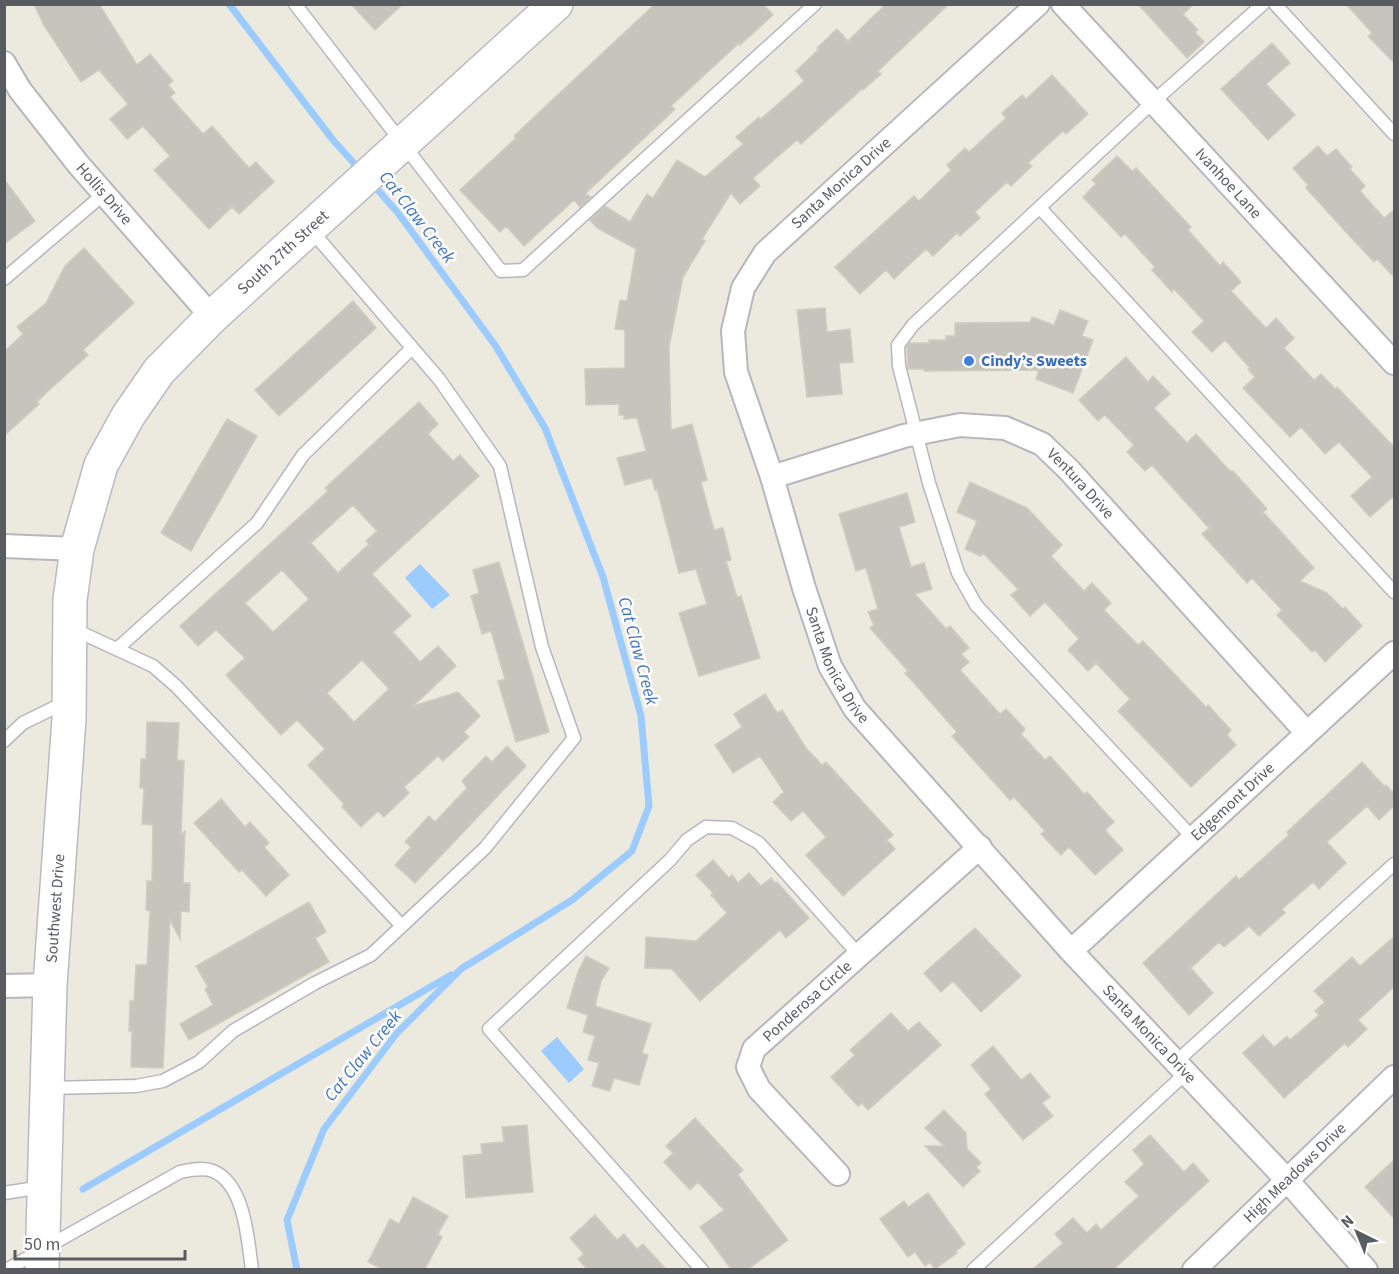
<svg xmlns="http://www.w3.org/2000/svg" width="1399" height="1274" font-family="'Source Sans 3',sans-serif">
<style>
.water{fill:#9cccff}
.lines{fill:none;stroke-linecap:round;stroke-linejoin:round}
.stream{stroke:#9cccff;stroke-width:7}
.building{fill:#c7c4bd;stroke:#d0ccbe;stroke-width:1.5;fill-rule:evenodd}
.lane-casing{stroke:#b5b7bd;stroke-width:15}
.street-casing{stroke:#b5b7bd;stroke-width:26}
.secondary-casing{stroke:#b8bbc2;stroke-width:36}
.lane{stroke:#fff;stroke-width:12}
.street{stroke:#fff;stroke-width:22}
.secondary{stroke:#fff;stroke-width:33}
.shop-dot{fill:#3f7fe0;stroke:#fff;stroke-width:2}
.labels{text-anchor:middle;dominant-baseline:central;stroke-width:5;stroke-linejoin:round;paint-order:stroke}
.street-label{font-size:16px;fill:#585c61;stroke:#fff}
.shop-label{font-size:16px;font-weight:bold;fill:#366cbe;stroke:#fff;text-anchor:start}
.water-label{font-size:18px;font-style:italic;fill:#3f74c3;stroke:#fff}
</style>
<rect width="100%" height="100%" fill="#eceadf"/>
<path class="water" d="M420,564L450,595L432,609L405,578Z
M557,1037L584,1069L569,1083L541,1051Z"/>
<g class="lines">
<path class="stream" d="M229,4L333,140L360,170
M83,1189L451,975
M297,1270L287,1220L324,1129L397,1033L461,969L572,900L632,851L649,806L641,716L603,577L545,428L495,345L398,213L371,182"/>
</g>
<path class="building" d="M34,4H99L137,65L150,54L173,81L168,85L175,93L170,97L203,134L212,126L249,168L256,162L274,182L239,214L232,207L209,229L154,170L170,156L143,126L127,139L110,119L128,104L99,70L81,82L43,24Z
M351,4H403L375,30Z
M655,4H763L773,15L740,45L739,43L671,106L675,109L585,194L591,197L580,207L574,200L524,246L506,226L500,232L460,190L516,138L514,136L533,118Z
M886,4H949L878,71L881,74L863,90L862,89L801,144L797,140L753,178L760,186L740,204L731,193L702,239L705,241L683,277L669,347L671,430L692,424L707,480L701,482L714,530L723,528L731,560L726,561L737,597L741,596L760,658L699,676L679,613L707,604L696,569L679,573L657,489L655,490L652,478L625,485L617,458L646,451L637,418L624,419V415H619V404L586,405L585,369L625,368V330L615,329L620,300L627,301L636,249L597,228L590,220L605,206L630,222L647,194L653,198L677,160L705,177L743,144L736,137L759,117L761,119L804,81L796,71L819,49L817,48L837,29L848,41Z
M1138,4H1194L1183,14L1198,30L1195,32L1204,42L1187,58Z
M1346,4H1395V64L1368,36L1372,33Z
M1272,43L1290,63L1266,84L1295,115L1268,140L1221,89Z
M1052,75L1088,114L1066,134L1063,131L1028,163L1032,166L1011,186L1007,182L975,212L980,218L960,236L957,233L933,256L926,249L894,279L886,270L860,294L835,267L914,196L919,201L951,170L947,165L965,148L969,152L1006,118L1002,113L1022,95L1026,99Z
M1318,146L1327,156L1336,149L1352,167L1350,169L1365,186L1360,191L1384,218L1395,209V278L1377,259L1374,262L1344,230L1306,188L1308,185L1293,168Z
M1117,156L1132,171L1136,168L1191,227L1188,230L1220,266L1223,262L1241,282L1231,291L1266,328L1276,318L1294,338L1284,348L1314,380L1321,374L1335,389L1337,387L1395,448V495L1370,517L1351,496L1372,477L1339,442L1325,454L1301,427L1290,437L1243,388L1255,377L1248,369L1250,368L1225,340L1212,352L1192,332L1204,321L1174,289L1172,292L1152,270L1155,267L1125,234L1121,237L1083,197L1096,184L1092,180Z
M4,179L35,221L4,244Z
M84,248L134,303L83,350L88,355L46,393L37,402L39,404L4,436V352L23,334L17,327L46,303L65,266Z
M353,301L376,328L279,416L255,390Z
M825,308L827,332L850,329L853,362L839,363L842,394L807,397L797,310Z
M1060,310L1088,321L1082,336L1093,340L1073,393L1036,379L1039,370L924,371V369H908L907,346L910,343H929V340H946V336H955V323L1030,322L1032,317L1054,325Z
M1126,357L1148,382L1153,376L1170,394L1154,408L1187,443L1196,434L1230,471H1233L1267,509L1263,512L1314,568L1300,581L1327,593L1343,609L1345,607L1362,626L1325,662L1315,650L1312,652L1277,615L1282,610L1252,578L1247,583L1202,534L1209,528L1152,465L1145,471L1127,452L1134,445L1105,415L1098,421L1079,400Z
M419,402L438,424L428,434L453,461L460,455L479,476L372,574L411,616L393,632L420,662L438,646L456,666L413,706L458,692L480,716L464,732L469,737L443,761L438,756L404,787L409,793L384,817L378,811L361,827L342,807L344,804L308,765L325,749L297,720L281,735L226,675L245,658L216,630L198,646L180,626L328,491L325,488ZM353,505L377,531L366,541L369,544L338,573L311,543ZM282,570L309,599L273,632L245,603ZM362,660L389,689L354,722L327,693Z
M227,419L257,436L191,551L161,533Z
M970,482L1027,508L1062,545L1051,556L1084,591L1092,583L1111,603L1104,610L1138,645L1143,641L1206,707L1208,705L1231,730L1227,735L1236,745L1191,787L1118,711L1130,699L1096,663L1088,671L1068,650L1079,639L1045,602L1030,616L1011,595L1018,589L983,553L981,556L965,549L977,521L957,512Z
M907,493L915,522L899,527L911,567L924,563L932,589L915,594L946,629L950,626L969,648L961,654L969,662L960,670L1000,714L1006,709L1025,729L1021,734L1045,760L1050,756L1084,794L1087,792L1114,822L1105,830L1123,850L1095,875L1069,847L1061,855L1041,834L1045,831L1014,797L1010,800L952,736L957,732L905,673L908,671L870,628L874,625L868,612L878,609L866,568L856,571L839,514Z
M499,562L549,732L516,742L498,681L505,679L491,631L482,634L471,596L479,593L473,570Z
M765,694L777,713L782,710L806,748L822,765L826,762L893,835L887,840L895,849L843,896L806,855L826,837L803,811L791,821L773,802L784,792L760,756L733,773L715,745L742,727L734,714Z
M147,722L179,723L177,760L184,761L181,835L185,831L183,883H190L189,912L181,911L180,939L170,920L163,1068L131,1067L132,1031H129L130,1001H134L136,965H147L150,911L146,910L147,881H152L153,825L142,824L144,788H140L141,759H146Z
M507,746L526,766L415,883L395,865L411,847L405,842L429,816L435,822L467,788L462,781L486,756L492,762Z
M1362,762L1385,787L1386,785L1395,794V805L1379,820L1367,806L1327,842L1346,863L1319,889L1313,882L1282,909L1285,913L1259,936L1249,926L1224,947L1219,942L1191,968L1213,993L1189,1015L1143,963L1236,876L1239,880L1289,835L1287,832Z
M221,799L245,827L250,822L269,843L264,847L289,875L266,896L242,870L239,872L194,823Z
M713,860L729,878L732,875L738,883L749,873L761,886L771,878L775,883L777,882L809,918L786,938L780,930L700,1001L672,969L645,968L646,937L696,941L727,913L711,895L713,893L696,875Z
M309,902L326,932L315,938L329,962L189,1040L180,1024L213,1005L205,989L208,987L196,966Z
M975,928L1021,976L981,1012L953,981L941,992L924,973Z
M1395,936V986L1358,1020L1367,1029L1348,1047L1345,1043L1284,1098L1243,1053L1263,1035L1274,1047L1287,1036L1290,1040L1319,1015L1315,1011L1325,1002L1314,991L1352,957L1360,966Z
M586,956L609,968L601,981L595,1006L651,1024L642,1053L648,1055L639,1085L614,1078L610,1091L592,1086L599,1063L588,1060L595,1036L583,1032L588,1015L567,1008L578,972Z
M891,1013L908,1031L919,1022L941,1045L868,1110L862,1103L858,1106L831,1077L855,1055L850,1050Z
M993,1046L1021,1080L1030,1073L1050,1097L1042,1103L1053,1116L1023,1140L985,1094L991,1089L971,1065Z
M944,1110L966,1133L967,1149L981,1163L976,1167L980,1171L963,1187L925,1146H944L925,1128Z
M695,1118L743,1170L738,1175L788,1240L748,1269H731L700,1227L724,1210L698,1182L690,1190L664,1162L673,1153L666,1146Z
M527,1125L533,1192L466,1198L463,1156L482,1154L481,1144L504,1142L502,1127Z
M1150,1135L1184,1172L1193,1163L1209,1181L1114,1269H1033L1063,1243L1055,1234L1073,1218L1087,1233L1096,1224L1101,1230L1139,1196L1125,1182L1144,1164L1133,1150Z
M1395,1159V1219L1365,1187Z
M928,1193L965,1244L956,1251L957,1253L935,1269L930,1262L925,1266L915,1252L908,1257L880,1219L904,1201L908,1207Z
M413,1197L448,1216L438,1234L442,1237L425,1269H382L368,1262L390,1219L399,1224Z
M595,1215L617,1240L624,1234L637,1249L643,1244L666,1269H587L578,1259L584,1254L570,1238Z"/>
<g class="lines">
<defs>
<path id="lane" d="M295,4L501,271L523,270L815,4
M1275,4L1394,134
M1040,208L1394,592
M4,279L105,193
M71,628L153,666L176,686L401,925
M118,648L257,523L303,455L411,349
M4,741L23,723L66,702
M1193,838L976,605L958,573L929,483L899,366L898,345L913,325L1153,102L1263,4
M1176,1062L1394,864
M48,1088L136,1086L163,1081L199,1062L233,1031L315,983L371,955L485,848L574,738L542,647L500,466L439,379L311,230
M4,1193L42,1187
M6,1270L180,1172C190,1170 203,1167 213,1171C245,1184 248,1241 252,1270
M702,1270L489,1029L670,860L687,840L706,827L732,828L759,843L859,955
M973,1270L1186,1073"/>
<g id="street">
<path id="s1" d="M1038,4L765,253L743,288L733,331L736,372L772,477L804,588L830,666L855,709L1071,951L1287,1180L1366,1270"/>
<path id="s2" d="M1063,4L1394,363"/>
<path id="s3" d="M4,63L20,90L78,164L212,317"/>
<path id="s4" d="M772,477L904,436L960,425L1005,428L1042,444L1069,470L1307,733"/>
<path d="M4,546L77,549"/>
<path id="s5" d="M1071,951L1394,653"/>
<path d="M4,986L50,985"/>
<path id="s6" d="M838,1174L759,1089L748,1067L754,1049L980,847"/>
<path id="s7" d="M1194,1270L1394,1077"/>
</g>
<g id="secondary">
<path id="s8" d="M42,1270L50,985L69,719L70,600L77,549L101,465L128,416L159,371L212,317L556,4"/>
</g>
</defs>
<use href="#lane" class="lane-casing"/>
<use href="#street" class="street-casing"/>
<use href="#secondary" class="secondary-casing"/>
<use href="#lane" class="lane"/>
<use href="#street" class="street"/>
<use href="#secondary" class="secondary"/>
</g>
<circle class="shop-dot" cx="969" cy="361" r="6"/>
<g class="labels">
<g class="street-label">
<text transform="translate(841 183) rotate(-42)">Santa Monica Drive</text>
<text stroke="none"><textPath href="#s2" startOffset="244">Ivanhoe Lane</textPath></text>
<text stroke="none"><textPath href="#s3" startOffset="165">Hollis Drive</textPath></text>
<text stroke="none"><textPath href="#s8" startOffset="1092">South 27th Street</textPath></text>
<text stroke="none"><textPath href="#s4" startOffset="336">Ventura Drive</textPath></text>
<text stroke="none"><textPath href="#s1" startOffset="807">Santa Monica Drive</textPath></text>
<text stroke="none"><textPath href="#s5" startOffset="220">Edgemont Drive</textPath></text>
<text stroke="none"><textPath href="#s8" startOffset="362">Southwest Drive</textPath></text>
<text stroke="none"><textPath href="#s6" startOffset="231">Ponderosa Circle</textPath></text>
<text stroke="none"><textPath href="#s1" startOffset="1293">Santa Monica Drive</textPath></text>
<text stroke="none"><textPath href="#s7" startOffset="140">High Meadows Drive</textPath></text>
</g>
<g class="shop-label">
<text x="981" y="361">Cindy’s Sweets</text>
</g>
<g class="water-label">
<text transform="translate(417 217) rotate(52)">Cat Claw Creek</text>
<text transform="translate(638 651) rotate(75)">Cat Claw Creek</text>
<text transform="translate(363 1056) rotate(-51)">Cat Claw Creek</text>
</g>
</g>
<rect width="1399" height="1274" fill="none" stroke="#585c61" stroke-width="12"/>
<g transform="translate(1357 1232) rotate(317)" stroke="#ffffff" stroke-width="4.5" paint-order="stroke">
<path d="M0-4.5L10 22L0 15L-10 22Z" fill="#585c61"/>
<text y="-9" font-size="16" font-weight="bold" text-anchor="middle" fill="#585c61">N</text>
</g>
<path d="M15 1250v9h170v-9" fill="none" stroke="#585c61" stroke-width="3"/>
<text x="24" y="1250" font-size="18" fill="#585c61" stroke="#ffffff" stroke-width="4.5" paint-order="stroke">50 m</text>
</svg>
